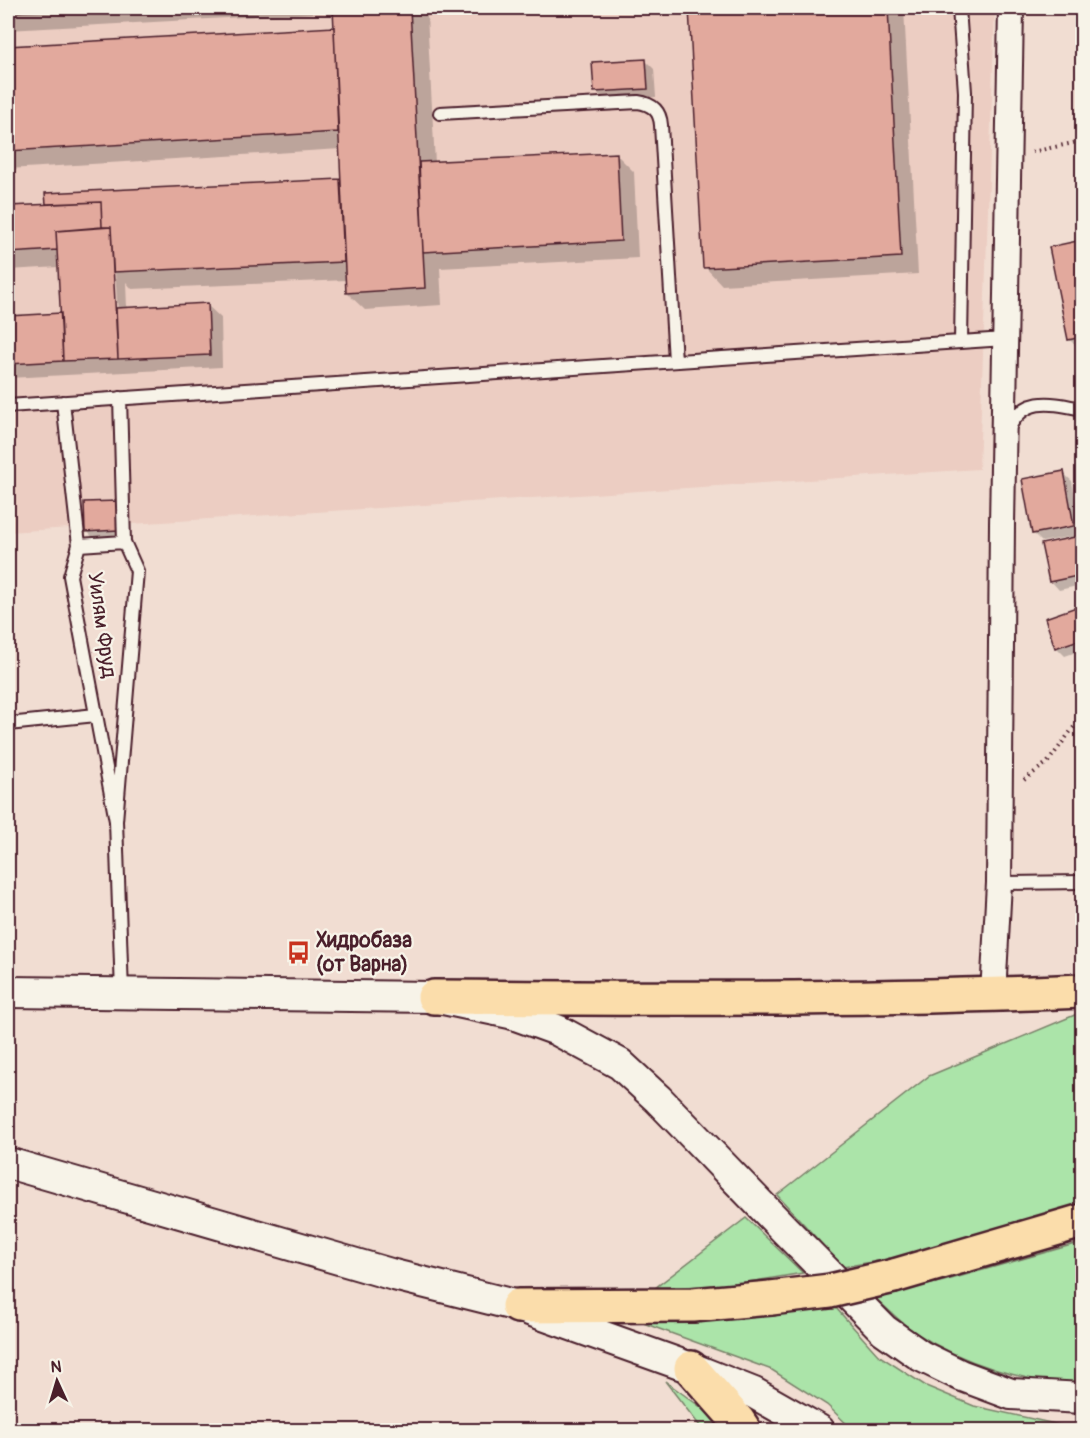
<svg xmlns="http://www.w3.org/2000/svg" width="1090" height="1438" font-family="Pangolin,sans-serif">
<style>
.built{fill:#eccdc2}
.green{fill:#abe4a9;stroke:#7a826a;stroke-width:1.5}
.shadow{fill:#0003;fill-rule:evenodd}
.building{fill:#e2a99d;stroke:#4a1f2b;stroke-width:1.5}
.lines{fill:none;stroke-linecap:round;stroke-linejoin:round}
.service-casing{stroke:#4a1f2b;stroke-width:16}
.minor-casing{stroke:#4a1f2b;stroke-width:28}
.tertiary-casing{stroke:#4a1f2b;stroke-width:34}
.primary-casing{stroke:#4a1f2b;stroke-width:38}
.motorway-casing{stroke:#4a1f2b;stroke-width:38}
.path{stroke:#4a1f2b;stroke-width:4;stroke-dasharray:1.5 4.5;stroke-linecap:butt}
.service{stroke:#f7f3e8;stroke-width:12}
.minor{stroke:#f7f3e8;stroke-width:24}
.tertiary{stroke:#f7f3e8;stroke-width:30}
.primary{stroke:#fbddab;stroke-width:33}
.motorway{stroke:#fbddab;stroke-width:33}
.primary-bridge-casing{stroke:#4a1f2b;stroke-width:38;stroke-linecap:butt}
.primary-bridge{stroke:#fbddab;stroke-width:33}
.labels{text-anchor:middle;dominant-baseline:central;stroke-width:4.5;stroke-linejoin:round;paint-order:stroke}
.street-label{font-size:21px;fill:#4a1f2b;stroke:#f7f3e8}
.poi-label{font-size:21px;font-weight:bold;fill:#4a1f2b;stroke:#f7f3e8;text-anchor:start}
</style>
<rect width="100%" height="100%" fill="#f1ddd2"/>
<filter id="ink" filterUnits="userSpaceOnUse"><feTurbulence type="fractalNoise" baseFrequency=".0167" numOctaves="2"/><feDisplacementMap in="SourceGraphic" scale="12" xChannelSelector="R" yChannelSelector="G"/><feConvolveMatrix kernelMatrix="1 2 1 2 8 2 1 2 1" color-interpolation-filters="sRGB"/></filter>
<g filter="url(#ink)">
<path class="built" d="M8,8H995L979,469L8,532Z"/>
<path class="green" d="M1082,1012V1205L929,1252L843,1267L777,1195L929,1076Z
M746,1218L803,1273L731,1285L655,1288Z
M1082,1242V1384C1028,1384 962,1363 916,1333C901,1323 888,1309 874,1297L944,1281Z
M836,1308L878,1355L926,1386L974,1406L1082,1430H853L827,1405L772,1370L632,1319L726,1320Z
M665,1381L717,1419L726,1430H703Z"/>
<path class="shadow" d="M8,8H623L427,15L435,163L616,154L634,172L638,258L440,268L442,305L365,310L347,293V280L132,289L126,282L127,308L207,305L221,318L222,367L8,378V318L62,315L59,267L9,270L10,282H8V207L47,206L46,194L342,180L341,149L8,169V47L336,28L335,12L8,30ZM112,268L115,271L118,315H115Z
M691,8H904L918,274L722,285L705,267Z
M645,60L654,69L656,97L604,100L596,91Z
M1082,241V352L1069,339L1051,248Z
M1063,473L1072,481L1082,534L1078,535L1082,540V585L1059,590L1051,581L1068,540V537L1042,542L1033,533Z
M117,503L126,539L95,540L87,531Z
M1082,606V650L1065,656L1056,647L1046,619Z"/>
<path class="building" d="M8,8H92L8,12Z
M333,8H410L425,288L346,293Z
M689,8H888L901,257L703,268Z
M334,27L338,132L8,151V46Z
M646,59L648,89L594,92L592,62Z
M617,153L621,241L423,252L419,162Z
M340,179L344,262L113,272L111,227H102L101,202L46,204L45,193Z
M101,202L102,227L56,231L57,250L8,253V206Z
M111,227L118,359L63,361L56,231Z
M1082,240V337L1068,340L1049,247Z
M208,303L210,355L118,359L116,308Z
M61,313L63,361L8,364V316Z
M1064,471L1074,526L1032,534L1022,479Z
M117,501L118,530L85,532L84,502Z
M1080,536L1082,545V575L1049,582L1041,544Z
M1082,605V639L1055,648L1045,618Z"/>
<g class="lines">
<defs>
<path id="service" d="M959,8L965,92L961,342
M440,113L638,102C652,104 660,111 661,125L675,361
M120,398L124,542
M63,402L79,545
M8,406L1005,339
M1008,430C1024,395 1052,403 1082,409
M8,724L96,715
M116,821L70,576L79,545L124,542L137,571L116,821L122,993
M999,883L1082,882"/>
<path id="minor" d="M993,995L999,883L1002,524L1011,8"/>
<path id="tertiary" d="M8,992L434,997L510,1013L557,1030L620,1064L658,1099L785,1230L884,1330L921,1356L960,1375L1011,1394L1082,1398
M8,1163L394,1275L518,1306L691,1368L754,1393L819,1430"/>
<path id="primary" d="M434,997C650,999 866,1000 1082,991
M894,1276L1082,1221
M518,1306L693,1305L771,1298"/>
<path id="motorway" d="M691,1368L738,1421L744,1430"/>
</defs>
<use href="#service" class="service-casing"/>
<use href="#minor" class="minor-casing"/>
<use href="#tertiary" class="tertiary-casing"/>
<use href="#primary" class="primary-casing"/>
<use href="#motorway" class="motorway-casing"/>
<path class="path" d="M1032,152L1082,141
M1024,780L1048,762L1082,716"/>
<use href="#service" class="service"/>
<use href="#minor" class="minor"/>
<use href="#tertiary" class="tertiary"/>
<use href="#primary" class="primary"/>
<use href="#motorway" class="motorway"/>
<defs>
<path id="primary-bridge" d="M771,1298L830,1291L894,1276"/>
</defs>
<use href="#primary-bridge" class="primary-bridge-casing"/>
<use href="#primary-bridge" class="primary-bridge"/>
</g>
</g>
<defs>
<symbol id="bus-bare" viewBox="-9 -9 18 18"><path d="M-5-6H5V4H4V6H2V4H-2V6H-4V4H-5ZM-3.5-4V0h7V-4ZM-3.5 1.2v1.5H-2V1.2ZM2 1.2v1.5H3.5V1.2Z" fill="#c8321e" stroke="#f7f3e8" stroke-width="2.5" paint-order="stroke"/></symbol>
</defs>
<g fill-rule="evenodd">
<use href="#bus-bare" x="282" y="936" width="33" height="33"/>
</g>
<g class="labels">
<g class="street-label">
<text transform="translate(102 625) rotate(82)">Уилям Фруд</text>
</g>
<g class="poi-label">
<text x="316" y="940">Хидробаза<tspan x="316" dy="24">(от Варна)</tspan></text>
</g>
</g>
<rect width="1090" height="1438" fill="none" stroke="#f7f3e8" stroke-width="30"/>
<rect x="15" y="15" width="1060" height="1408" fill="none" stroke="#4a1f2b" stroke-width="2" filter="url(#ink)"/>
<g transform="translate(57 1381) rotate(356)" stroke="#f7f3e8" stroke-width="4.5" paint-order="stroke">
<path d="M0-4.5L10 22L0 15L-10 22Z" fill="#4a1f2b"/>
<text y="-9" font-size="16" font-weight="bold" text-anchor="middle" fill="#4a1f2b">N</text>
</g>
</svg>
